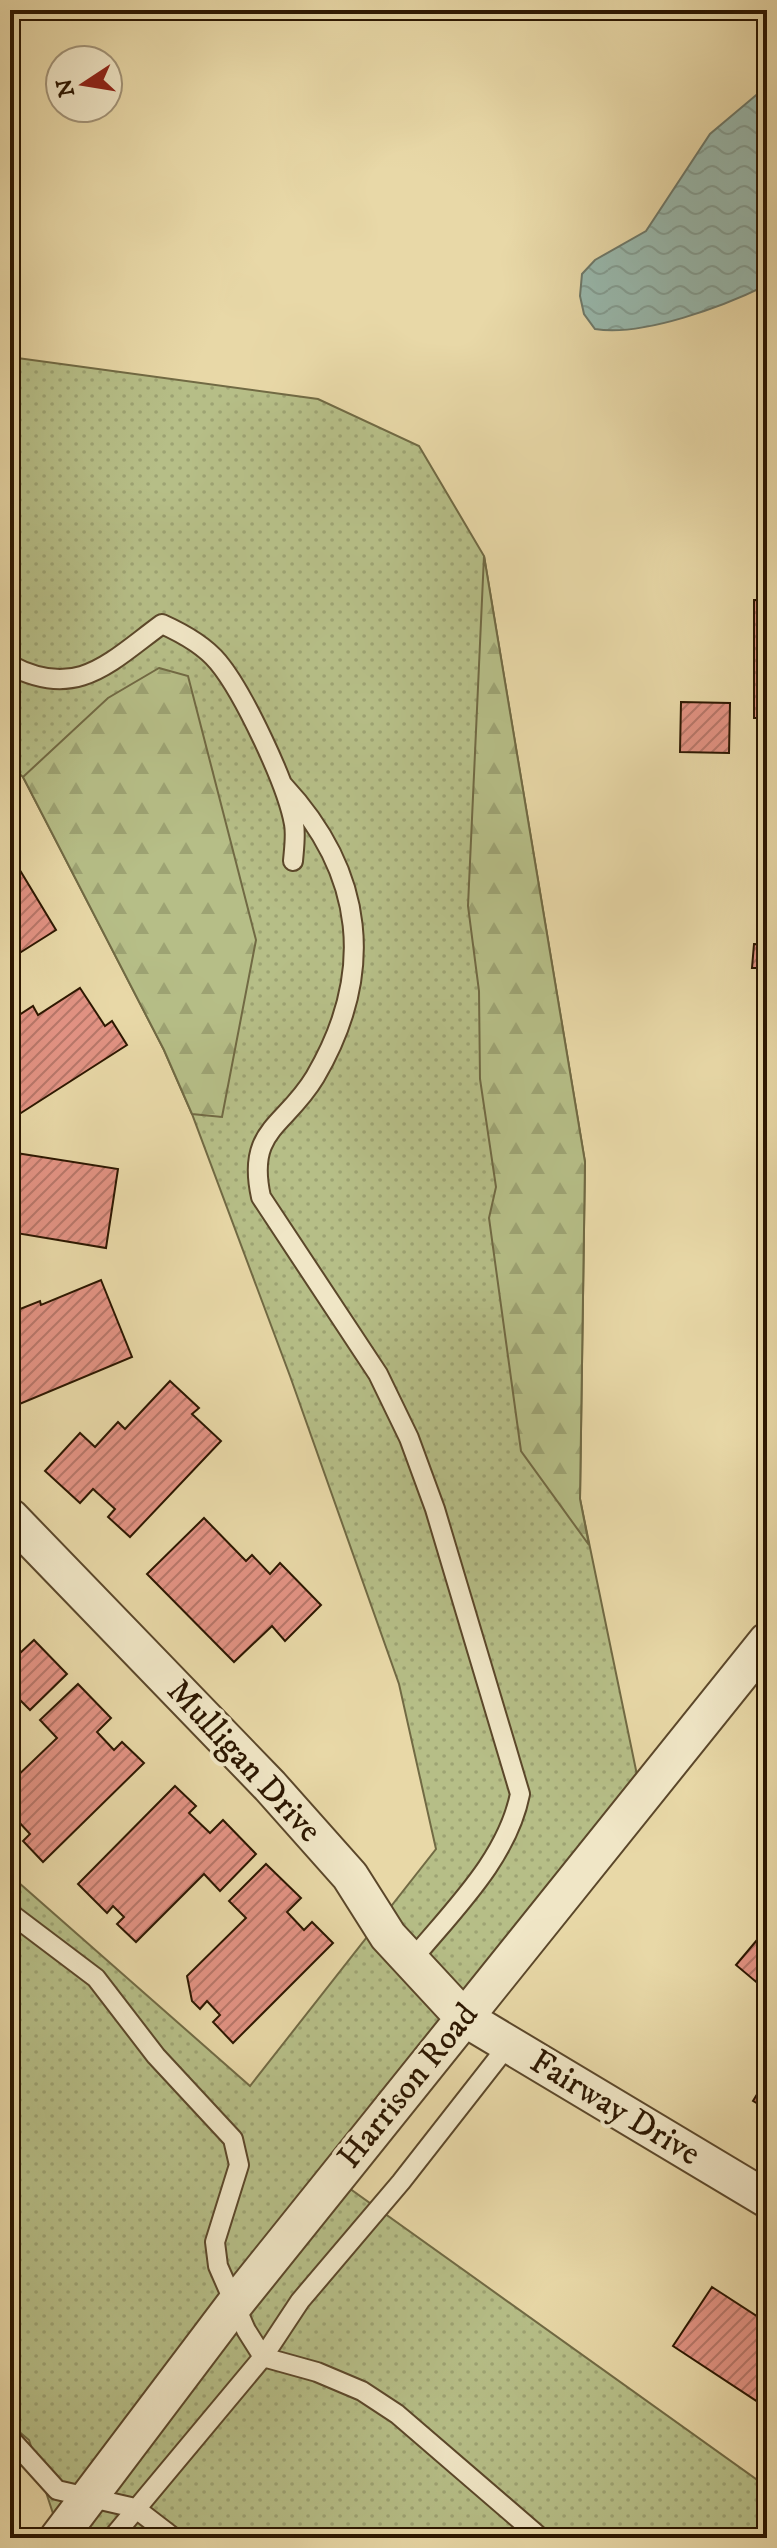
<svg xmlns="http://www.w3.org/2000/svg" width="777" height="2548" font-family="'IM FELL DW Pica',serif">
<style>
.grass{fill:url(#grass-dots);stroke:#716a44;stroke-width:2}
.forest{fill:url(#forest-firs);stroke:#716a44;stroke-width:2}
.water{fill:url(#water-waves);stroke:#6d7869;stroke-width:2}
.building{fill:url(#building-hatch);stroke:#2c1701;stroke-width:2}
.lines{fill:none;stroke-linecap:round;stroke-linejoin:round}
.lane-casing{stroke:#5b472a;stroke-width:22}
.street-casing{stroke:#5b472a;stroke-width:40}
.lane{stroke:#f0e6c6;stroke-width:18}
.street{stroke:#f0e6c6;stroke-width:36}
.labels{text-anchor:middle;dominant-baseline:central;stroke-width:8;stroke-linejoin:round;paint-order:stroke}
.street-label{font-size:34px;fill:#2c1701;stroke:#f0e6c6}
</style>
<defs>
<pattern id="grass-dots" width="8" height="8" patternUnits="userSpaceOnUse" patternTransform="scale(2)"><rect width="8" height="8" fill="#b6be87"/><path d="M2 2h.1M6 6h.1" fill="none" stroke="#9da373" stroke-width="1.8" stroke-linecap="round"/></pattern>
<pattern id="forest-firs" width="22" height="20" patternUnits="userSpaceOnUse" patternTransform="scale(2)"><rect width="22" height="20" fill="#b6be87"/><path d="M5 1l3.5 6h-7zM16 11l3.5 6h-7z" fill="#9da373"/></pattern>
<pattern id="water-waves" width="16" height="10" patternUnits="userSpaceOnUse" patternTransform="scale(2)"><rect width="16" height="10" fill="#98b9ae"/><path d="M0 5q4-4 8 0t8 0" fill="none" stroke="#839e94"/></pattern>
<pattern id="building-hatch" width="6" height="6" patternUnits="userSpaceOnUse" patternTransform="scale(2)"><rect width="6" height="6" fill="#e39384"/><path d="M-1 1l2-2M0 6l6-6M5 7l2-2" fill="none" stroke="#b8776a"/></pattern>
</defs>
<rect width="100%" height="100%" fill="#e8d8a7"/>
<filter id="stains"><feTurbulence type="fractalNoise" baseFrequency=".0025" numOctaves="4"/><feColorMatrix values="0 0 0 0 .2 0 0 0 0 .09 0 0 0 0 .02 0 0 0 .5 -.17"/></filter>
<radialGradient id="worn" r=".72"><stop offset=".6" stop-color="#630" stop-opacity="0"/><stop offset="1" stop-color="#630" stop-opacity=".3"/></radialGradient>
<path class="grass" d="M10,357L318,399L419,446L484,556L585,1162L580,1499L637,1775L321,2168L767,2487V2538H61L29,2440L10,2424V1875L250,2086L436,1849L399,1684L290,1376L192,1114L164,1050L23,777L10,765Z"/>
<path class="forest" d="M484,556L585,1162L580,1499L589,1545L521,1451L489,1218L496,1187L480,1079L479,991L468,906Z
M159,668L188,676L256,940L222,1117L192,1114L164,1050L23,777L108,698Z"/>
<path class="water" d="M767,86V285C725,306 642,337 595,329L584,314L580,296L582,274L595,260L646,231L710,134Z"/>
<path class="building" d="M754,600H767V718H754Z
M681,702L730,703L729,753L680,752Z
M15,862L56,930L10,959V865Z
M754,944L767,945V968H752Z
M80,988L105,1026L112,1021L127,1045L10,1120V1021L33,1006L38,1015Z
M10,1152L118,1169L106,1248L10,1232Z
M101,1280L132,1357L10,1408V1313L40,1301L41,1305Z
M170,1381L199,1408L192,1414L221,1441L130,1537L108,1517L115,1509L93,1489L80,1503L45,1471L80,1433L95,1447L118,1422L125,1429Z
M204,1518L246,1561L252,1555L270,1574L280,1563L321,1605L285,1641L272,1626L234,1662L147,1574Z
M34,1640L67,1674L30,1710L14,1694L10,1698V1643L20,1653Z
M78,1684L111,1718L97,1732L114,1750L122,1742L144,1763L43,1862L23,1841L30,1834L17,1820L10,1827V1783L57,1738L40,1720Z
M175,1786L196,1806L189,1813L210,1833L223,1820L256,1854L220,1891L204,1874L136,1942L117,1924L124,1917L113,1906L107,1913L78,1884Z
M266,1864L301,1898L287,1912L304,1930L312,1922L333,1943L233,2043L213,2022L220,2015L207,2001L200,2009L192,2001L187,1976L246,1918L229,1901Z
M767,1928V1991L736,1965Z
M767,2078V2109L753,2101Z
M712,2287L763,2320L767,2314V2408L673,2346Z"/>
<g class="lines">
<defs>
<path id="lane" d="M10,665C77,701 110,662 162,624C182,633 204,645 218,662C243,692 287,784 294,824C296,835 294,849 293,861
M283,785C365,873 376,973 315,1077C285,1127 246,1129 261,1197L378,1374L409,1438L435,1509L520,1794C507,1859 453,1910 411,1961
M10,1913L96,1978L156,2056L233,2139L239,2165L215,2242L218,2266L246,2330L263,2357L317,2372L362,2391L397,2414L541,2538
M10,2438L57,2490L135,2508L174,2538
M112,2538L263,2357L300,2301L401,2182L509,2044"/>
<path id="street" d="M10,1517L270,1786L350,1876L388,1936L463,2017L767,2199
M58,2538L234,2305L767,1641"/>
</defs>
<use href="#lane" class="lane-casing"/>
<use href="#street" class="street-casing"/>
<use href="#lane" class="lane"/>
<use href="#street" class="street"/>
</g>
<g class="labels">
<g class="street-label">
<text transform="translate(244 1761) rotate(47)">Mulligan Drive</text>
<text transform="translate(408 2086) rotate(-51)">Harrison Road</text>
<text transform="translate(615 2108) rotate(31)">Fairway Drive</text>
</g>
</g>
<rect width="777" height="2548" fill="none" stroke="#e8d8a7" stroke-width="40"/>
<rect x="12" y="12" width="753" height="2524" fill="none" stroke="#2c1701" stroke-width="4"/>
<rect x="20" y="20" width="737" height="2508" fill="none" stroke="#2c1701" stroke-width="2"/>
<g transform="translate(84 84) rotate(258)"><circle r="38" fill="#f0e6c6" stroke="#a29377" stroke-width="2"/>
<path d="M0-6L14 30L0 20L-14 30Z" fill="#8f2418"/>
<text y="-12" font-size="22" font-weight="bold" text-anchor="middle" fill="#2c1701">N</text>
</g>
<rect width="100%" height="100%" filter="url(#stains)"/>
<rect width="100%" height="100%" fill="url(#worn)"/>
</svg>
